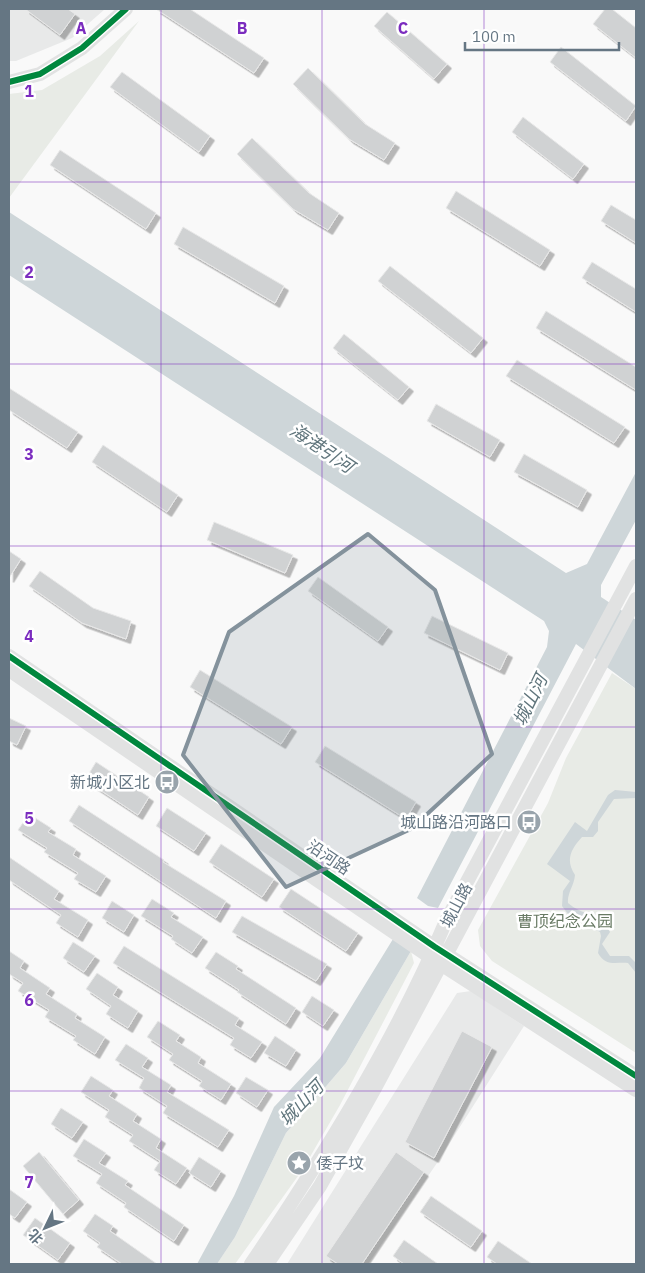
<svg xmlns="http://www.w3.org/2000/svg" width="645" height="1273" font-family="'IBM Plex Sans','Noto Sans SC',sans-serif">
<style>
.built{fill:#e8e9e9}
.green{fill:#e8ebe6}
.water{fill:#ced6d9}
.building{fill:#d0d2d3;stroke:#e8e8e8;filter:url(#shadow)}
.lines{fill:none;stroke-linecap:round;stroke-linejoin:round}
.secondary{stroke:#e1e2e2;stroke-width:14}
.cycleway-casing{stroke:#fff;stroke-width:9}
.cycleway{stroke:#00873e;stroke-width:6}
.marked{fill:#84929c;fill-opacity:0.2;stroke:#84929c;stroke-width:4;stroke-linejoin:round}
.grid{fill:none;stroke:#7b2cbf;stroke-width:1;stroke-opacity:0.55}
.labels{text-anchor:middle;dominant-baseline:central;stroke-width:5;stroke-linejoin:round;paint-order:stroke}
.poi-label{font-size:16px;fill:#657683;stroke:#fff;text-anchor:end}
.street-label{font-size:16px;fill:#657683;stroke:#fff}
.park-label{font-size:16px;fill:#687a64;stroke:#fff}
.water-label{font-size:18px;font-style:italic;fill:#60757c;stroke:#fff}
.grid-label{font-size:16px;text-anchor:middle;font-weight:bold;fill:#7b2cbf;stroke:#fff;stroke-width:5;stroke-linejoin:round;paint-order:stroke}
</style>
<defs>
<filter id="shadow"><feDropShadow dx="4.5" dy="4.5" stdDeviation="0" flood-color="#0004"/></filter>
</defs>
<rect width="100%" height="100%" fill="#f9f9f9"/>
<path class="built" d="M9,9H105L72,38L16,61H9Z
M471,991L524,1026L437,1163L368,1264H287L457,993Z"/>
<path class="green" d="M139,21L9,198V94L42,90L100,56Z
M612,673L636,689V1053L492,961L480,946L478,930L548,803L566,758Z
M411,951L414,963L340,1105L303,1169L235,1264H217L235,1237L286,1133L346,1063Z"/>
<path class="water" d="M9,212L566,573L587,564L636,472V520L601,585V597L636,620V689L576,644L438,908L428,906L417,898L547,647L549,631L544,621L9,275Z
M615,790L636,792V798L614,799L598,822V831L593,837H582C571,849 565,860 575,875C574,886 567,893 568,903C581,915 602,914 610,932L602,944L610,956H629L636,963V973L628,963C615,962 606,967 598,953L601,936L600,932L568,914L562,906L563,891L570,881L547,864L575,822L587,831L608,795Z
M393,939L411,951L346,1063L286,1133L235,1237L217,1264H197L234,1196L274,1107L320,1058Z"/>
<path class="building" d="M25,9H68L75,14L60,35Z
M156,9H190L264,58L254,73Z
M605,9H612L636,28V58L593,24Z
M387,12L447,64L434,79L374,26Z
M561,47L636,106L626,121L550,62Z
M308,68L365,124L395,143L384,160L349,139L293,84Z
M122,72L210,136L199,152L110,87Z
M523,117L584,164L573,179L512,132Z
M252,138L309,193L339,213L328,230L293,209L237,154Z
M60,150L156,213L146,229L50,165Z
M456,191L550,250L540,266L446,208Z
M611,205L636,220V243L601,221Z
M183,227L284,286L275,303L174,244Z
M592,262L636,289V312L582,278Z
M390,266L483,338L471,353L378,281Z
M546,311L636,367V390L536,328Z
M344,334L409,387L398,400L333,348Z
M517,360L625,427L614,443L506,376Z
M9,388L78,432L67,448L9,410Z
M436,404L500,440L490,457L427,421Z
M103,445L178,495L167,512L92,462Z
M524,454L587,490L578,507L514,472Z
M214,522L293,555L285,573L207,540Z
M9,551L21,559L9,578Z
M40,571L93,608L131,621L126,639L82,623L29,586Z
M318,577L388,627L378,641L308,591Z
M432,616L508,653L500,670L424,633Z
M200,670L292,727L281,744L190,687Z
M9,718L26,726L17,745L9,741Z
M325,746L416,802L406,819L315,762Z
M96,762L149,797L138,815L85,780Z
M79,805L164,860L163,862L226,901L216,918L69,821Z
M167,808L206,833L194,851L156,826Z
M29,814L51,828L48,832L76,849L73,855L106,876L96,892L74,879L78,873L44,852L47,848L18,830Z
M221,844L274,879L262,897L209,862Z
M9,857L59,891L54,899L88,920L78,937L56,923L61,915L9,880Z
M291,889L358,933L346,951L279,907Z
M152,899L174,913L171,917L203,937L192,953L171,939L173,936L141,916Z
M112,901L134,915L124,932L102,918Z
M242,916L327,964L316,981L232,932Z
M73,942L95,956L84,972L63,958Z
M124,946L239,1018L235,1025L262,1042L251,1058L230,1045L234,1038L113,963Z
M9,951L24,961L20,968L50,988L46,994L77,1014L75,1018L105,1037L95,1054L73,1040L76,1036L45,1017L49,1010L18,991L23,983L9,974Z
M216,952L238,966L236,969L296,1008L286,1024L237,992L239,990L205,968Z
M97,973L118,987L113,995L138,1011L128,1028L106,1014L111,1006L86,989Z
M312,996L334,1010L323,1026L302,1012Z
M158,1021L180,1035L176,1041L201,1057L198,1063L231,1084L221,1100L199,1086L202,1081L169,1060L173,1054L147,1037Z
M462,1031L492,1047L434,1158L405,1142Z
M275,1036L296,1050L286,1066L264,1053Z
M126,1044L148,1058L142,1067L171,1085L167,1092L229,1130L218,1147L163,1113L167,1106L139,1088L144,1078L115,1060Z
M91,1076L113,1090L109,1096L137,1114L133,1121L161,1139L156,1148L187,1168L176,1184L154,1170L160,1161L129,1141L133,1135L105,1117L109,1110L81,1092Z
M246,1077L268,1090L257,1107L236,1093Z
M61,1108L83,1122L72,1138L51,1124Z
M84,1139L106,1153L99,1163L128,1181L125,1185L184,1225L174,1241L124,1207L126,1203L96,1183L102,1174L73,1156Z
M39,1152L79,1200L63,1214L23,1166Z
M396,1152L424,1172L362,1264H338L326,1256Z
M199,1157L221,1171L211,1187L189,1173Z
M9,1189L27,1202L15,1218L9,1214Z
M431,1196L482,1231L471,1247L420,1212Z
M95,1214L113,1226L110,1231L157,1264H122L97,1247L100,1243L83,1231Z
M35,1218L70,1243L58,1260L23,1235Z
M404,1240L438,1264H404L393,1256Z
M498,1241L532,1264H497L487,1257Z"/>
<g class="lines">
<path class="secondary" d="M9,82L40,74L82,48L126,9
M9,656L435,947L636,1076
M9,670L430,957L636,1090
M251,1264C323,1157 396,1040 446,921L636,566
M267,1264L320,1186L375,1088L636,599"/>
<defs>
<path id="cycleway" d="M9,82L40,74L82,48L126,9
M9,656L435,947L636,1076"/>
</defs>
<use href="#cycleway" class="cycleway-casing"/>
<use href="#cycleway" class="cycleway"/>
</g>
<path class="marked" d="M368,534L435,590L492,754L411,829L286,887L183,755L229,632Z"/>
<path class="grid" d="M161,9V1264M322,9V1264M484,9V1264M9,182H636M9,364H636M9,546H636M9,727H636M9,909H636M9,1091H636"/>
<defs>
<symbol id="bus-disc" viewBox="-11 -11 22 22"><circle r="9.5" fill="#99a4ac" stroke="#fff"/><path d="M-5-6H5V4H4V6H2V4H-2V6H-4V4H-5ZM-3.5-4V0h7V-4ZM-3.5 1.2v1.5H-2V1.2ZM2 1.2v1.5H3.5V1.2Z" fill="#fff"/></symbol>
<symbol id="sight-disc" viewBox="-11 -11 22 22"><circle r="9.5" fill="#99a4ac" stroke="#fff"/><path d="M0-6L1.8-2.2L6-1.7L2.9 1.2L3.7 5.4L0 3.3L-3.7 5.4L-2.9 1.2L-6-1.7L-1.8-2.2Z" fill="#fff"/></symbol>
</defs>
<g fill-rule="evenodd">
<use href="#bus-disc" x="153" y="768" width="28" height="28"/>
<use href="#bus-disc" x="515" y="808" width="28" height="28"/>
<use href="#sight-disc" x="285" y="1149" width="28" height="28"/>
</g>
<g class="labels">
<g class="poi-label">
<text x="150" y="782">新城小区北</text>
<text x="512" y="822">城山路沿河路口</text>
<text x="316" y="1163" text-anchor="start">倭子坟</text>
</g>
<g class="street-label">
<text transform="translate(329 857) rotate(34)">沿河路</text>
<text transform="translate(456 905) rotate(-62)">城山路</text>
</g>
<g class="park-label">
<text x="565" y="921">曹顶纪念公园</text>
</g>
<g class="water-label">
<text transform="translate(322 448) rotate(34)">海港引河</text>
<text transform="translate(530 700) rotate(-64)">城山河</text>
<text transform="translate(301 1103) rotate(-46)">城山河</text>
</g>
</g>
<g class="grid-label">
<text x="81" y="34">A</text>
<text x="242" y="34">B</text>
<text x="403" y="34">C</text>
<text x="29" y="97">1</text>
<text x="29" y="278">2</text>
<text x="29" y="460">3</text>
<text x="29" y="642">4</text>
<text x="29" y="824">5</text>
<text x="29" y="1006">6</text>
<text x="29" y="1188">7</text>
</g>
<rect width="645" height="1273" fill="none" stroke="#657683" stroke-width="20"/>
<g transform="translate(45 1228) rotate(227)" stroke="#ffffff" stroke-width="4" paint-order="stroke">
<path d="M0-4L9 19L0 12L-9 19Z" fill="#657683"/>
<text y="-8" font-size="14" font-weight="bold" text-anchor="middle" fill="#657683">北</text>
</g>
<path d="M465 42v8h154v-8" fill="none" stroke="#657683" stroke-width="2.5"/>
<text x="472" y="42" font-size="15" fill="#657683" stroke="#ffffff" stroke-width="4" paint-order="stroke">100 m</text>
</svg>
